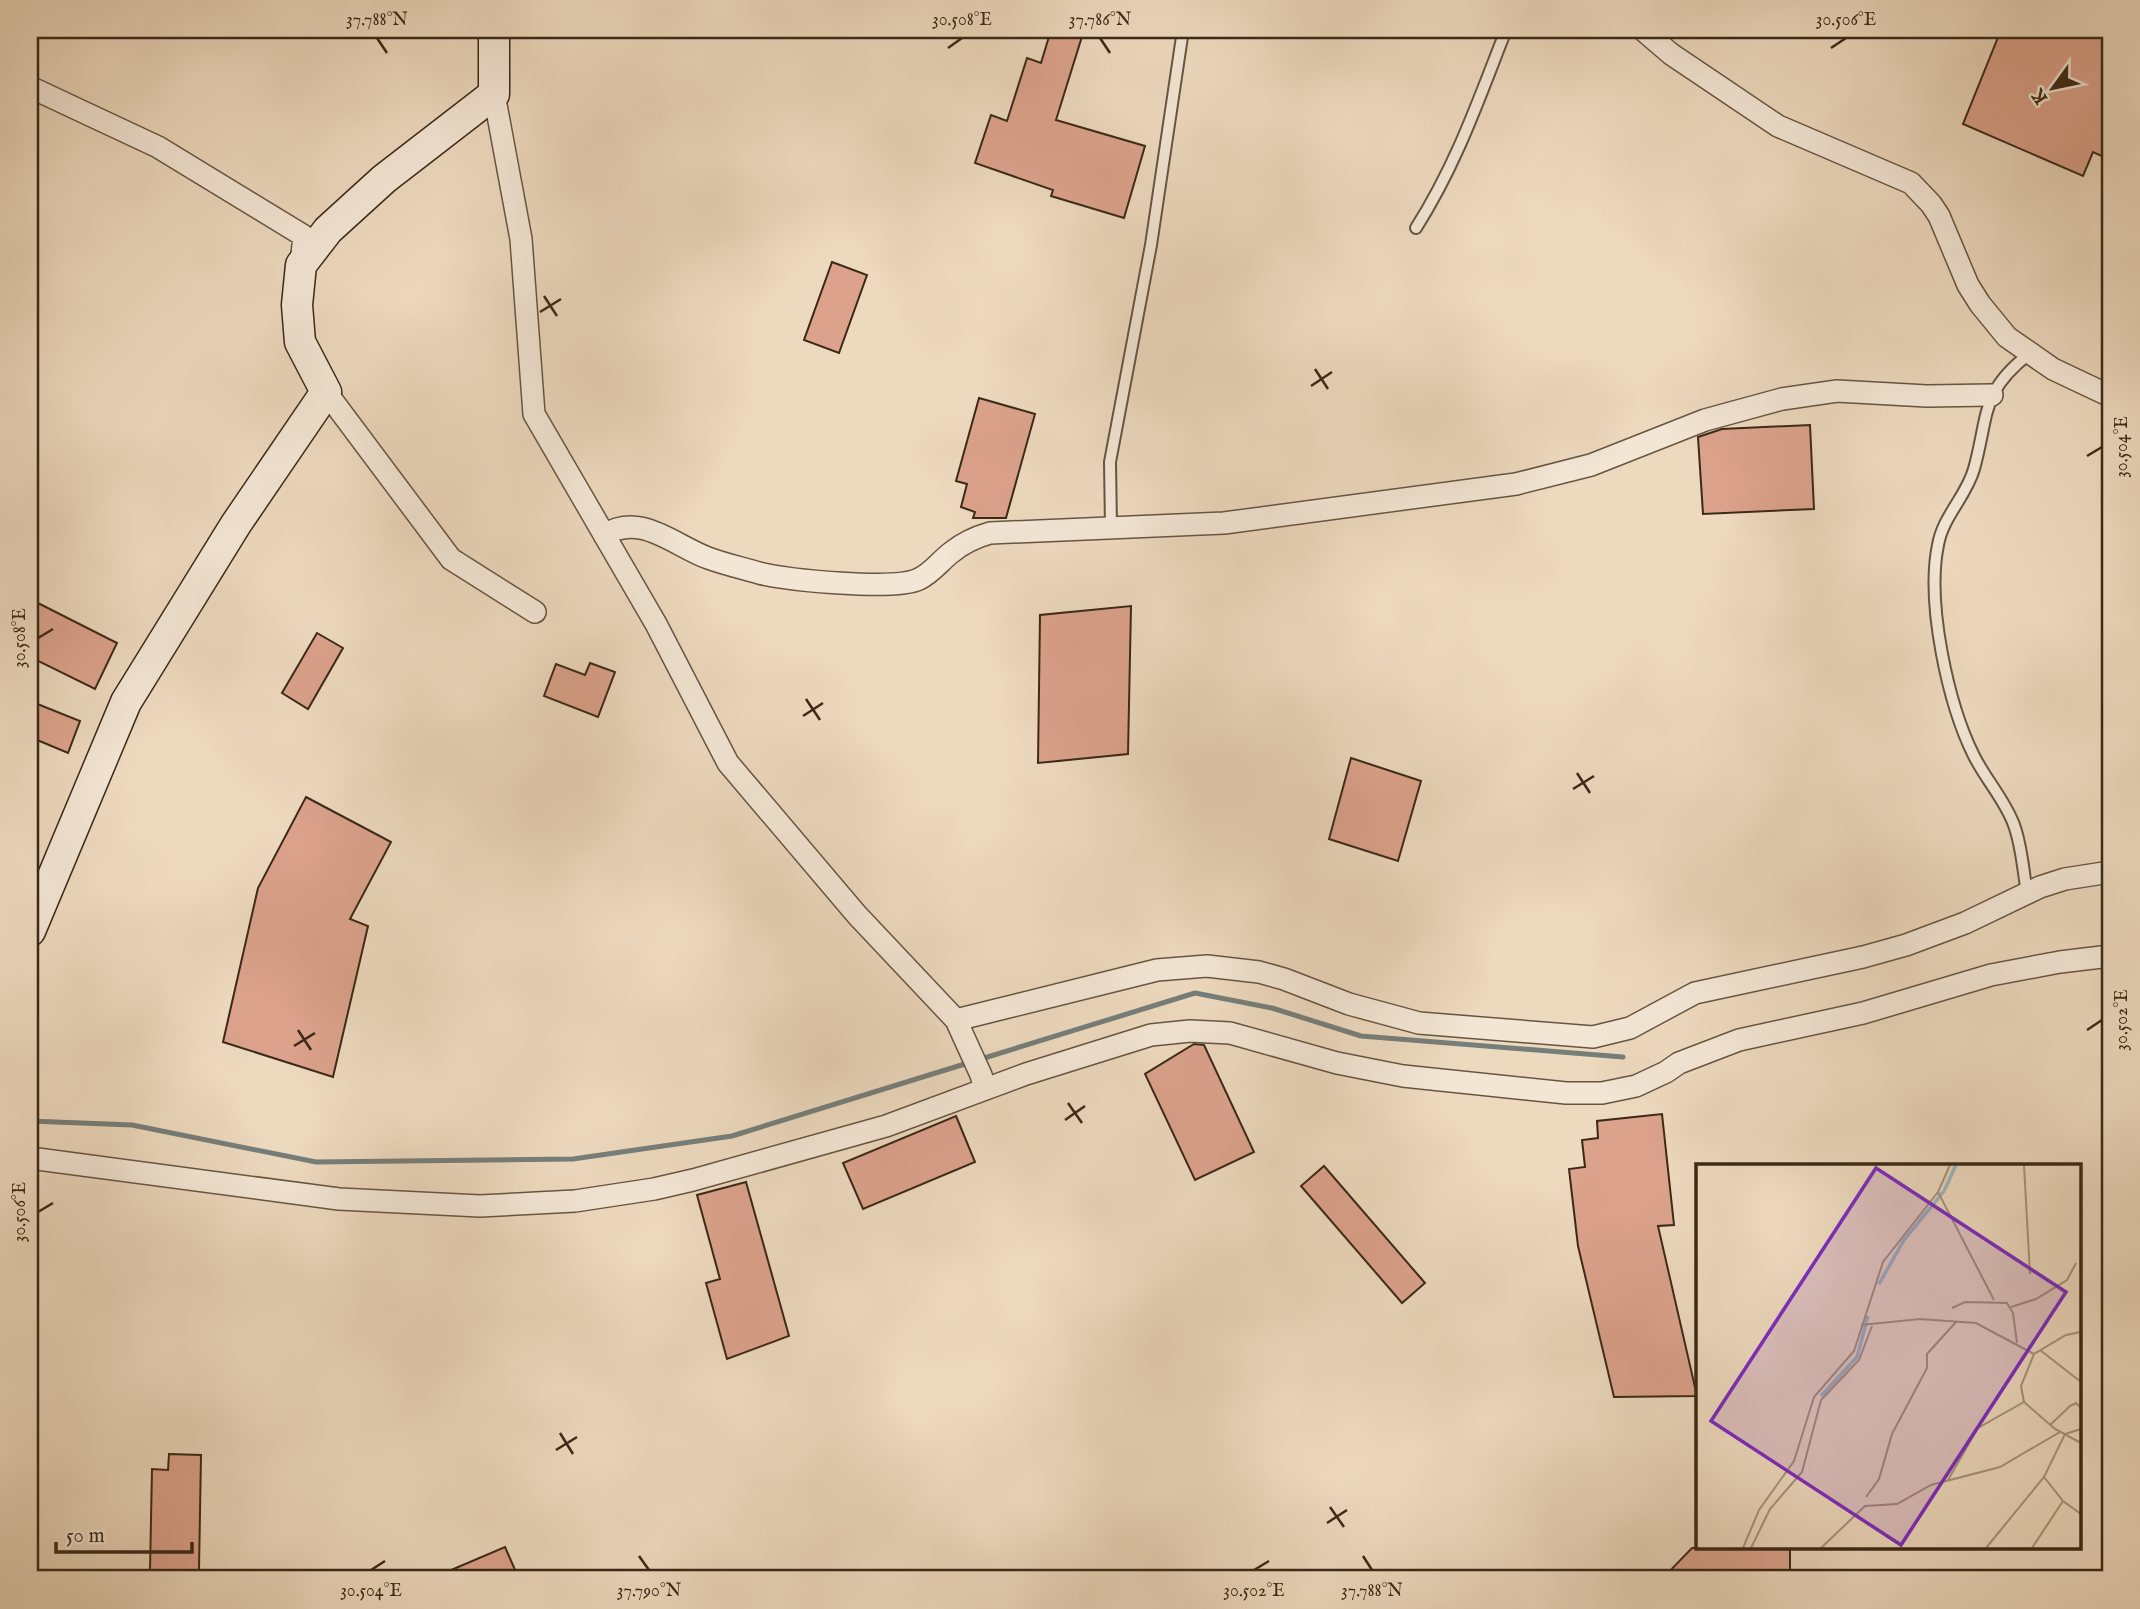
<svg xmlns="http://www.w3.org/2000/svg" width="2140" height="1609" font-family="'IM FELL English',serif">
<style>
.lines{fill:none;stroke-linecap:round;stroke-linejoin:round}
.stream{stroke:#767e7a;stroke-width:5}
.building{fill:#dca28c;stroke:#3a2917;stroke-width:2}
.lane-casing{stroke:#675541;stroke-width:14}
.street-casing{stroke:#675541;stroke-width:24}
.secondary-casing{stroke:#3a2917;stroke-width:33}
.lane{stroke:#f3e6d5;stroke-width:10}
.street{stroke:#f3e6d5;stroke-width:21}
.secondary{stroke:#f3e6d5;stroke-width:30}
.ticks{fill:none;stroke:#3a2917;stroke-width:2.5}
.inset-river{fill:none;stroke:#9eb7bc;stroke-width:3.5}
.inset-road{fill:none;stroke:#a5937b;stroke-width:2}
.view{fill:#7b2cbf;fill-opacity:0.15;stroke:#7b2cbf;stroke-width:3.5}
.inset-edge{fill:none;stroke:#3a2917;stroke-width:3.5}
.neatline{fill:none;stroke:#3a2917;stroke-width:2.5}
.ticks-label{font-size:18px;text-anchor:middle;fill:#3a2917}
</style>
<rect width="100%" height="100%" fill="#edd9be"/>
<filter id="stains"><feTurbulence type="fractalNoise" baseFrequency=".00286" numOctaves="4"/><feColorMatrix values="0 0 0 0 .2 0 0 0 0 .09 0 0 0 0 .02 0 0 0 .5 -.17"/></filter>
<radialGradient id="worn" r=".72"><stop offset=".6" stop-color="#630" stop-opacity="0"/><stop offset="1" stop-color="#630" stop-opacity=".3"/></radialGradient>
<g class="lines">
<path class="stream" d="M981,1059L1195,993L1272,1008L1361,1036L1623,1057
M30,1121L132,1125L316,1162L573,1159L732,1136L968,1063"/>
</g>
<path class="building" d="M1051,30H1084L1056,120L1145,146L1124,218L1051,196L1053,190L975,163L991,115L1007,121L1027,58L1041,63Z
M2001,30H2110V148L2106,158L2093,152L2083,176L1963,124Z
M832,262L867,275L839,353L804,340Z
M979,398L1035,414L1006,518H973L975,512L961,507L967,484L956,481Z
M1810,425L1814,509L1703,514L1698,437L1722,429Z
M30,599L117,643L95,689L30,657Z
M1131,606L1128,754L1038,763L1040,615Z
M317,633L343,648L308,709L282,693Z
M590,663L615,672L598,717L544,696L556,664L585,675Z
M30,701L80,721L68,753L30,737Z
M1351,758L1421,781L1398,861L1329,839Z
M306,797L391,842L350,919L368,926L333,1077L223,1042L258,888Z
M1194,1044L1204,1045L1254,1152L1195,1180L1145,1074Z
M1662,1114L1674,1225L1658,1226L1697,1396L1614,1397L1578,1246L1569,1169L1585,1167L1582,1140L1598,1138L1597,1121Z
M956,1116L975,1162L863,1209L843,1163Z
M1324,1166L1425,1283L1402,1303L1301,1186Z
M746,1182L789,1336L727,1359L706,1283L720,1279L697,1195Z
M169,1454L201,1455L199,1570H150L152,1469L168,1470Z
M505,1547L519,1579H430Z
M1692,1548H1790V1579H1662Z"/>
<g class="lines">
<defs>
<path id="lane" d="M1416,228C1457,163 1478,101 1506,30
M1111,527L1110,462L1151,245L1183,30
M2027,893C2023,870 2022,847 2014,825C2005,800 1986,780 1974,756C1948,704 1926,603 1938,545C1943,516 1966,497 1974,469C1989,415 1980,392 2029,354"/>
<path id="street" d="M1643,30L1671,54L1778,126L1911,183L1931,204L1939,216L1968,285L1980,304L2007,337L2053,369L2110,396
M30,87L158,147L304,236L301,263
M494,94L521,239L534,414L656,624L728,763L857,915L956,1020L981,1075L985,1089
M326,392L451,559L535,612
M604,535C641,512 673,545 708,558C724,564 742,568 759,573C788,580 895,591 919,579C932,573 940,561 952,552C963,543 976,537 990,533L1224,523L1516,484L1591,465L1705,420L1782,399L1837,391L1927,396L1992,395
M956,1020L1157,970L1207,966L1259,972L1284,979L1349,1004L1419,1023L1593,1037L1630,1028L1695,993L1863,957L1906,945L1965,923L2040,887L2065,879L2110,872
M30,1158L339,1199L480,1206L575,1201L654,1189L693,1180L886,1126L1026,1074L1151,1035L1190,1031L1230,1033L1337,1063L1403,1076L1566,1093H1602L1636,1086L1666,1072L1679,1063L1739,1040L1863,1013L1991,975L2060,962L2110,956"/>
<path id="secondary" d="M30,931L126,702L236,524L326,392L300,342L297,305L301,265L328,230L384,179L494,94V30"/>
</defs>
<use href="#lane" class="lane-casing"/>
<use href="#street" class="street-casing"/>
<use href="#secondary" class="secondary-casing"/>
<use href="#lane" class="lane"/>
<use href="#street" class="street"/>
<use href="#secondary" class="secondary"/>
</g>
<path class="ticks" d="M377,38L387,53M1100,38L1110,53M948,48L962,38M1831,48L1846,38M544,296L557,316M540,312L561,299M1315,369L1328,389M1311,386L1332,372M2087,456L2102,447M38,638L53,629M806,699L820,720M803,716L823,703M1577,773L1590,793M1573,789L1594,776M298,1030L311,1050M2087,1030L2102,1020M294,1046L315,1033M1068,1103L1082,1123M1065,1120L1085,1106M38,1212L53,1203M560,1433L573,1454M556,1450L577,1437M1330,1507L1344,1527M1327,1523L1347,1510M639,1556L649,1570M1363,1556L1372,1570M371,1570L385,1561M1254,1570L1269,1561"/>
<g transform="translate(1696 1164)">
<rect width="385" height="385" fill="#edd9be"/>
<path class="inset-river" d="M183,120L208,76L248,27L260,1M125,232L161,193L172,152"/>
<path class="inset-road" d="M254,1L242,28L298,136M328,1L334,110M315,143L340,135L371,116L380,99M256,144L269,138L311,139L317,149L321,179M165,161L224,155L280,159L338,190M385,168L370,171L338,190L325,222L328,238L359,265L385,279M344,186L385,218M354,261L374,242L380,239L385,244M348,313L367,337L385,350M252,316L282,264L328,238M170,333L183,315L196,270L231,204V190L260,158M47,384L63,346L98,297L118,233L158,187L187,98L242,28M55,384L74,345L106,308L125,236L163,196L176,162M125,384L169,342L201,340L235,321L304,303L364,268M290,384L348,313L369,270L385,265M336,384L367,337"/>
<path class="view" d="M180,4L370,128L205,381L15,257Z"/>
<rect width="385" height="385" class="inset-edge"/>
</g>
<rect width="2140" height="1609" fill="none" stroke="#edd9be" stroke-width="77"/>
<g transform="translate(2053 88) rotate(237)" stroke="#f3e6d5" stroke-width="5" paint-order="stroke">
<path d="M0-5L12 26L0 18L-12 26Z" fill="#3a2917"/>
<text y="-10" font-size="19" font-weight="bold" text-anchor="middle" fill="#3a2917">K</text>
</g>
<path d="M56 1542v10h136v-10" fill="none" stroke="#3a2917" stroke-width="3.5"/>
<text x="66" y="1542" font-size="21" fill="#3a2917" stroke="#f3e6d5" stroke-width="5" paint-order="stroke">50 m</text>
<rect x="38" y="38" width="2064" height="1532" class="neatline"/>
<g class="ticks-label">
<text x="377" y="25">37.788°N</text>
<text x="962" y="25">30.508°E</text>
<text x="1100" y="25">37.786°N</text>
<text x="1846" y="25">30.506°E</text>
<text transform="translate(2121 447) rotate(-90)" y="6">30.504°E</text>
<text transform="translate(19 638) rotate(-90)" y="6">30.508°E</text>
<text transform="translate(2121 1020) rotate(-90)" y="6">30.502°E</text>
<text transform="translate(19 1212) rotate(-90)" y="6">30.506°E</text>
<text x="371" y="1596">30.504°E</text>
<text x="649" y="1596">37.790°N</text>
<text x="1254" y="1596">30.502°E</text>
<text x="1372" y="1596">37.788°N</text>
</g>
<rect width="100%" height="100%" filter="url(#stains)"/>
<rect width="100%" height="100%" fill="url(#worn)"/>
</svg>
